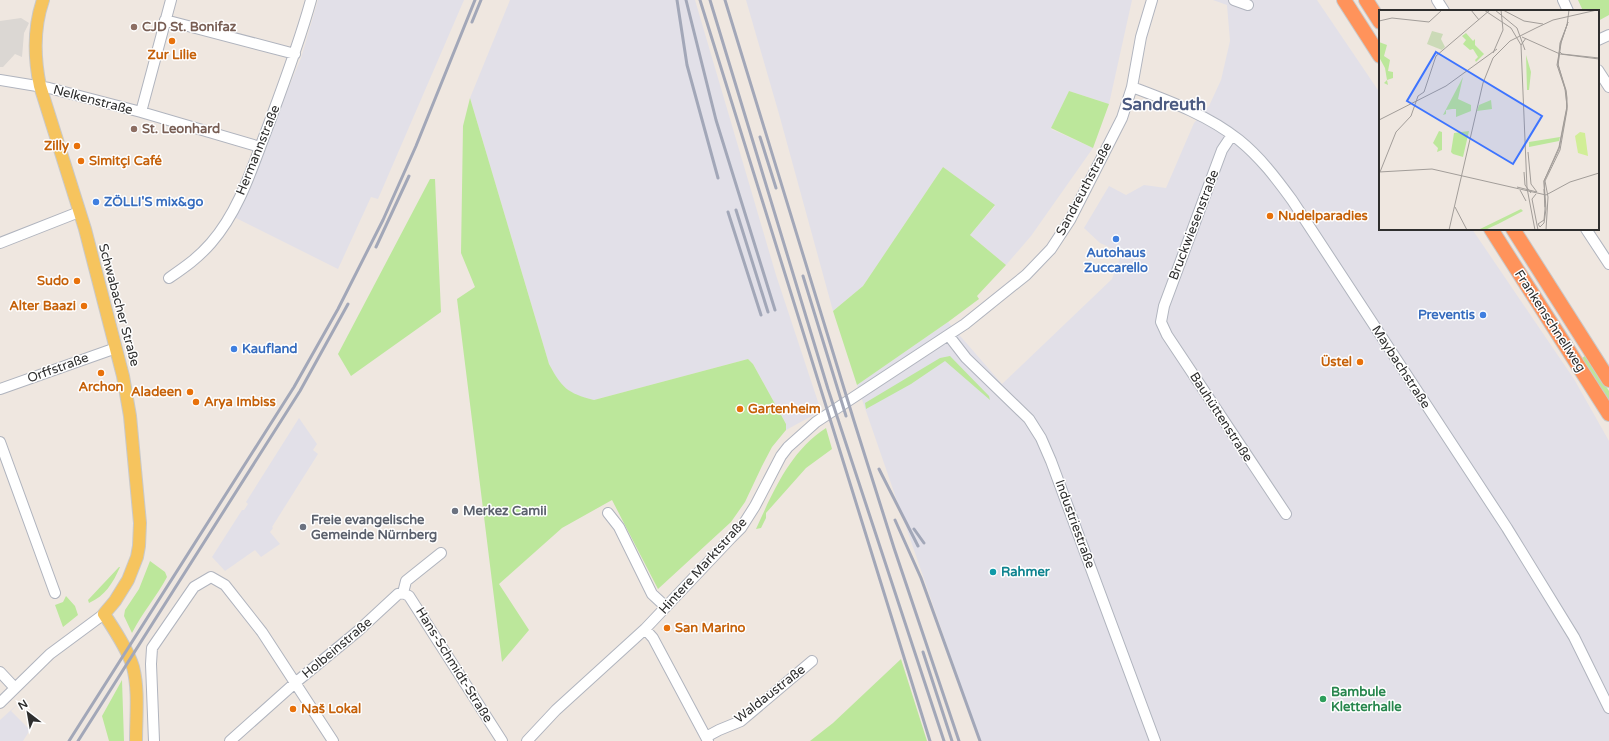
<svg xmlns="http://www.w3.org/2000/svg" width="1609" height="741" font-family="'Varela Round',sans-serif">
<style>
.industrial{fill:#e2e0e8}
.green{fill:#bce79b}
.plaza{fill:#dbd7d3}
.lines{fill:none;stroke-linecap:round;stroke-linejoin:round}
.minor-casing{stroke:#b0b4be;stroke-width:12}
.major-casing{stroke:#c9c9c9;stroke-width:14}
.highway-casing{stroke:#c9c9c9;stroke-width:16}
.minor{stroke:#fff;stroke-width:10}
.major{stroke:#f6c45e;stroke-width:12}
.highway{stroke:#ff935b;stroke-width:14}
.rail{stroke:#a2a7b8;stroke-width:3}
.education-dot{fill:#8d6e63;stroke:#fff;stroke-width:1.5}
.food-dot{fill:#e8710a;stroke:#fff;stroke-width:1.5}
.shop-dot{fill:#3f7fe0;stroke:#fff;stroke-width:1.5}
.worship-dot{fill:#6b7280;stroke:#fff;stroke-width:1.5}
.culture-dot{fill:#0f9aa8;stroke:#fff;stroke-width:1.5}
.leisure-dot{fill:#2e9e5b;stroke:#fff;stroke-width:1.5}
.labels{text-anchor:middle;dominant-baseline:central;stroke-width:3;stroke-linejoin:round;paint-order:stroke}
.education-label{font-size:13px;font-weight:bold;fill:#785e54;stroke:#fff;text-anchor:start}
.food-label{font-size:13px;font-weight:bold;fill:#c56008;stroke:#fff;text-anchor:start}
.street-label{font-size:13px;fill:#2e2e2e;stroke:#fff}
.shop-label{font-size:13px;font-weight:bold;fill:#366cbe;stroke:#fff;text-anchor:start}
.worship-label{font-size:13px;font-weight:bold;fill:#5b616d;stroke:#fff;text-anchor:start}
.culture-label{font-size:13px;font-weight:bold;fill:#0d838f;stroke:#fff;text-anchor:start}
.leisure-label{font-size:13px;font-weight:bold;fill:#27864d;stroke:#fff;text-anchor:start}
.district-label{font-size:17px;font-weight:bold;fill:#4b5a81;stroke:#fff}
.inset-road{fill:none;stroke:#a29d99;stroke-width:1}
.view{fill:#3d74ff;fill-opacity:0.15;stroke:#3d74ff;stroke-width:2}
.inset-edge{fill:none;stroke:#2e2e2e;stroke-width:2}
</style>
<rect width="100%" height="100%" fill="#efe7e0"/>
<path class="industrial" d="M318,0H464L378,199L371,197L338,269L234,217L301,58Z
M510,0H695L776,275L821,411L786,430V424L753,364L748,359L594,400L574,395L559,383L549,364L470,98Z
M746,0H1132L1109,104L1069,91L1051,129L1093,148L1031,236L1006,265L970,235L995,206L943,167L863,286L833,311L779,114Z
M1213,0H1317L1380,93V229H1472L1574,379L1609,441V741H980L857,385L948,322L1002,384L1112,279L1122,253L1100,243L1084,228L1109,186L1126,195L1144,185L1166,188L1194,123L1209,106L1221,80L1230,41L1227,5Z
M299,418L317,444L313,450L318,454L272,527L273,528L270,532L280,544L261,557L255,550L225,571L212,557L242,510H244L248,504L246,502Z
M21,701L11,711L30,730L23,741H0V720Z"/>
<path class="green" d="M1578,0H1609V15L1598,21V11H1583Z
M1069,91L1109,104L1093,148L1051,128Z
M470,98L549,364C562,388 567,393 594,400L748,359L753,364L786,424V430L772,447L762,466L745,502L731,522L658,589L612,500L562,528L499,584L529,630L502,662L457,299L475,287L461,253L463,126Z
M943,167L995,205L970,235L1006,265L977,296L979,299L948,322L857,385L833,311L863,286Z
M430,179H435L441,312L351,376L338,354Z
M1586,355L1609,391V403L1581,359Z
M950,356L989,396L990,400L945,361L911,384L866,409L865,403L940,358Z
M826,428L832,449L806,468L766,513V518L761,528L756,529C773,492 790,451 826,428Z
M150,561L165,572L167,577C157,596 142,613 132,633L124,616L125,610L139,589Z
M119,567H120C113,583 105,596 89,603L88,600Z
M66,596L75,606L78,615L63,627L55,605L63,602Z
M901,659L927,741H810L833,723Z
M122,680L124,741H109L102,716Z"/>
<path class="plaza" d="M21,18L29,23L24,33L22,57L15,54L3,67H0V21Z"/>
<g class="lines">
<defs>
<path id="minor" d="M1234,0L1248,5
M1437,0L1444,11
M1563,0L1568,11
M165,20L295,54
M1598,40L1609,35
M1598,70L1609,87
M0,80L49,88L141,112L260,147
M1132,87C1169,101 1208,115 1239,140C1260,157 1276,178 1292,200L1507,528L1574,637L1609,708
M141,112L171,0
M1232,135L1222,150L1164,306L1161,322L1167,335L1286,514
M1586,229L1609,264
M0,243L79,212
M169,278C185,267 198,258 211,243C239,211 252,168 267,129C283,86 299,44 311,0
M949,336L966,358L1029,419L1041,438L1051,461L1155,741
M0,389L116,348
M0,442L55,593
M608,513L619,527L652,594L666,607
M403,593L409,596L502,741
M645,629L653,638L708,741
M0,672L15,688
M0,703L50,654L104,614
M706,737L719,730L741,721L812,661
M154,741L151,664L152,648L194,587L211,577L225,585L262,632L333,741
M230,741L295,683L358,631L398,594L403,593L406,581L441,553
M527,741L556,710L645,629L731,538L741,528L755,506L781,456L788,447L816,422L965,324L1026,275L1051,249L1070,220L1122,118L1132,87L1141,37L1152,0"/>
<path id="major" d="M43,0C33,29 34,57 40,86L85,229L123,376L130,416L140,523L139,546L137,557L128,580L115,601L104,614C114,629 128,650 133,667C139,690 136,717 136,741"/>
<path id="highway" d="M1344,0L1380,56
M1366,0L1380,22
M1491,229L1609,414
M1513,229L1609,380"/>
</defs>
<use href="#minor" class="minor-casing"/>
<use href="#major" class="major-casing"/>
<use href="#highway" class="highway-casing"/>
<use href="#minor" class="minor"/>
<use href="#major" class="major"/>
<use href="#highway" class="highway"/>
<path class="rail" d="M677,0L687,65L718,178
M686,0L716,120L775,310
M700,0L930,741
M710,0L828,389L944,741
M725,0L854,421L894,548L959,741
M472,22L481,0
M760,137L776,188
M736,210L768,312
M728,212L761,315
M376,247L409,176
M803,276L846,416
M879,469L918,546
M895,520L921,578L980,741
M914,529L924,543
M923,652L952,741
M69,741L294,387L338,309L383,220L416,146L475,0
M78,741L300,391L348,304"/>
</g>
<g class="education-dot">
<circle cx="134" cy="27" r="4"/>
<circle cx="134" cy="129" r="4"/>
</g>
<g class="food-dot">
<circle cx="172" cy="41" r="4"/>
<circle cx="77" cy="146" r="4"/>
<circle cx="81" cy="161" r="4"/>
<circle cx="1270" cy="216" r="4"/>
<circle cx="77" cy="281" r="4"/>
<circle cx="84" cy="306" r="4"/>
<circle cx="1360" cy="362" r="4"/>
<circle cx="101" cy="373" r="4"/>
<circle cx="190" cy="392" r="4"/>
<circle cx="196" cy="402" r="4"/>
<circle cx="740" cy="409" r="4"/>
<circle cx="667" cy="628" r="4"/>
<circle cx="293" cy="709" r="4"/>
</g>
<g class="shop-dot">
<circle cx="96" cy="202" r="4"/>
<circle cx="1116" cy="239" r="4"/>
<circle cx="1483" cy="315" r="4"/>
<circle cx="234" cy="349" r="4"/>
</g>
<g class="worship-dot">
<circle cx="455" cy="511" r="4"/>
<circle cx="303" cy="527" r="4"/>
</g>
<circle class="culture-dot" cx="993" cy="572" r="4"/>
<circle class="leisure-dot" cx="1323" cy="699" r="4"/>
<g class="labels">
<g class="education-label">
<text x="142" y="27">CJD St. Bonifaz</text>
<text x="142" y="129">St. Leonhard</text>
</g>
<g class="food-label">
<text x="172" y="55" text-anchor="middle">Zur Lilie</text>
<text x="69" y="146" text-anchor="end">Zilly</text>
<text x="89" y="161">Simitçi Café</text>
<text x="1278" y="216">Nudelparadies</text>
<text x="69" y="281" text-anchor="end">Sudo</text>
<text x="76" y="306" text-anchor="end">Alter Baazi</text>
<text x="1352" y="362" text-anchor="end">Üstel</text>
<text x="101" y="387" text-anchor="middle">Archon</text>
<text x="182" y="392" text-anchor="end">Aladeen</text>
<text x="204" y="402">Arya Imbiss</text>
<text x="748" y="409">Gartenheim</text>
<text x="675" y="628">San Marino</text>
<text x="301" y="709">Naš Lokal</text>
</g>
<g class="street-label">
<text transform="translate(93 100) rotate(15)">Nelkenstraße</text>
<text transform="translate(258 150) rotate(-68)">Hermannstraße</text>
<text transform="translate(1084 189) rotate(-62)">Sandreuthstraße</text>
<text transform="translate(1194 225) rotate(-69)">Bruckwiesenstraße</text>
<text transform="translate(119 305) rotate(75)">Schwabacher Straße</text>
<text transform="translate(1550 321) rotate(57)">Frankenschnellweg</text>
<text transform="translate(1401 367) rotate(57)">Maybachstraße</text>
<text transform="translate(58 368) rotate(-20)">Orffstraße</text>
<text transform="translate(1221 417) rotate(57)">Bauhüttenstraße</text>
<text transform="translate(1075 524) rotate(70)">Industriestraße</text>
<text transform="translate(703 566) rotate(-48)">Hintere Marktstraße</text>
<text transform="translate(337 648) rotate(-40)">Holbeinstraße</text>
<text transform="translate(454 665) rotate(58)">Hans-Schmidt-Straße</text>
<text transform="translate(770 694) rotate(-38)">Waldaustraße</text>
</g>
<g class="shop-label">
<text x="104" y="202">ZÖLLI'S mix&amp;go</text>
<text x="1116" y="253" text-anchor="middle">Autohaus<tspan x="1116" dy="15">Zuccarello</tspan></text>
<text x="1475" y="315" text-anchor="end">Preventis</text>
<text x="242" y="349">Kaufland</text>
</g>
<g class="worship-label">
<text x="463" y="511">Merkez Camii</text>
<text x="311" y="520">Freie evangelische<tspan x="311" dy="15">Gemeinde Nürnberg</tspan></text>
</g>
<g class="culture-label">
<text x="1001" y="572">Rahmer</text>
</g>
<g class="leisure-label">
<text x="1331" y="692">Bambule<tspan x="1331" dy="15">Kletterhalle</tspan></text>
</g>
<g class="district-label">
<text x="1164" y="104">Sandreuth</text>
</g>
</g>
<g transform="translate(1379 10)">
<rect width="220" height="220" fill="#efe7e0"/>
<path d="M87,23L94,31L96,29V35L105,44L97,52L96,50L99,47L94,39L91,40L84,34L87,30L83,26ZM0,32L8,35L5,46L11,50L9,61L14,62V68L8,70L9,75L5,73L8,70L6,58L0,47ZM147,45L152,62L150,80H148ZM84,67L79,89L92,95V101L77,107V99H73L67,100V104L64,105ZM112,90L113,99L98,101L100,95ZM60,121L63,122V140L58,142L59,138L54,133ZM90,121L84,147L74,144L72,142L75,123ZM181,127L180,131L150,137V132ZM142,199L144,201L119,214L106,220H99Z" fill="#bce79b"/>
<path d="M53,21L64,24L62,29L66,37L63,40L48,34Z" fill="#cbdab7"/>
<path d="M201,122L206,123L209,146L199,143L196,126Z" fill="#d1ee97"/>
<path class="inset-road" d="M92,0L100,10M105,0L132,18L142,35M116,0L138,18L146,40M124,0L145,11L164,14M0,11L13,8L50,12L63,0M189,12L182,32L178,55L186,79L188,96L180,137L165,171L166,199L165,210L159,214L161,217L165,213L167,199L165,171L180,139L188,98V88L187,80L179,55L182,33L189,12M143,27L181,44L220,49M147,28L142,35L148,178L156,220M180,41L183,44L220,48M114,43L124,20L122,0M0,110L67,76L118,39M149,142L152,174L158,182M0,162L53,159L167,185L191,172L220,163M1,162L17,122L32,106L39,86L45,82L57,46L111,0M145,162L146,175L152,183M138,177L158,182M165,179L166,197M141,180L147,191M157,184L153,189L159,220M76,197L88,220M70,220L104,73L114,48L131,31L157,18L174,10L218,0M167,220L169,187L166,171L181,140L188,100L187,82L179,54L181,33L188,15L190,0"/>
<path class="view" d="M57,42L163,106L134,154L28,91Z"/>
<rect width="220" height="220" class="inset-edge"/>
</g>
<g transform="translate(28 713) rotate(329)" stroke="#ffffff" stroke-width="3" paint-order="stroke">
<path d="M0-3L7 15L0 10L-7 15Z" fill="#2e2e2e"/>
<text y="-6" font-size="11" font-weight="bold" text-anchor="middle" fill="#2e2e2e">N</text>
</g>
</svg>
